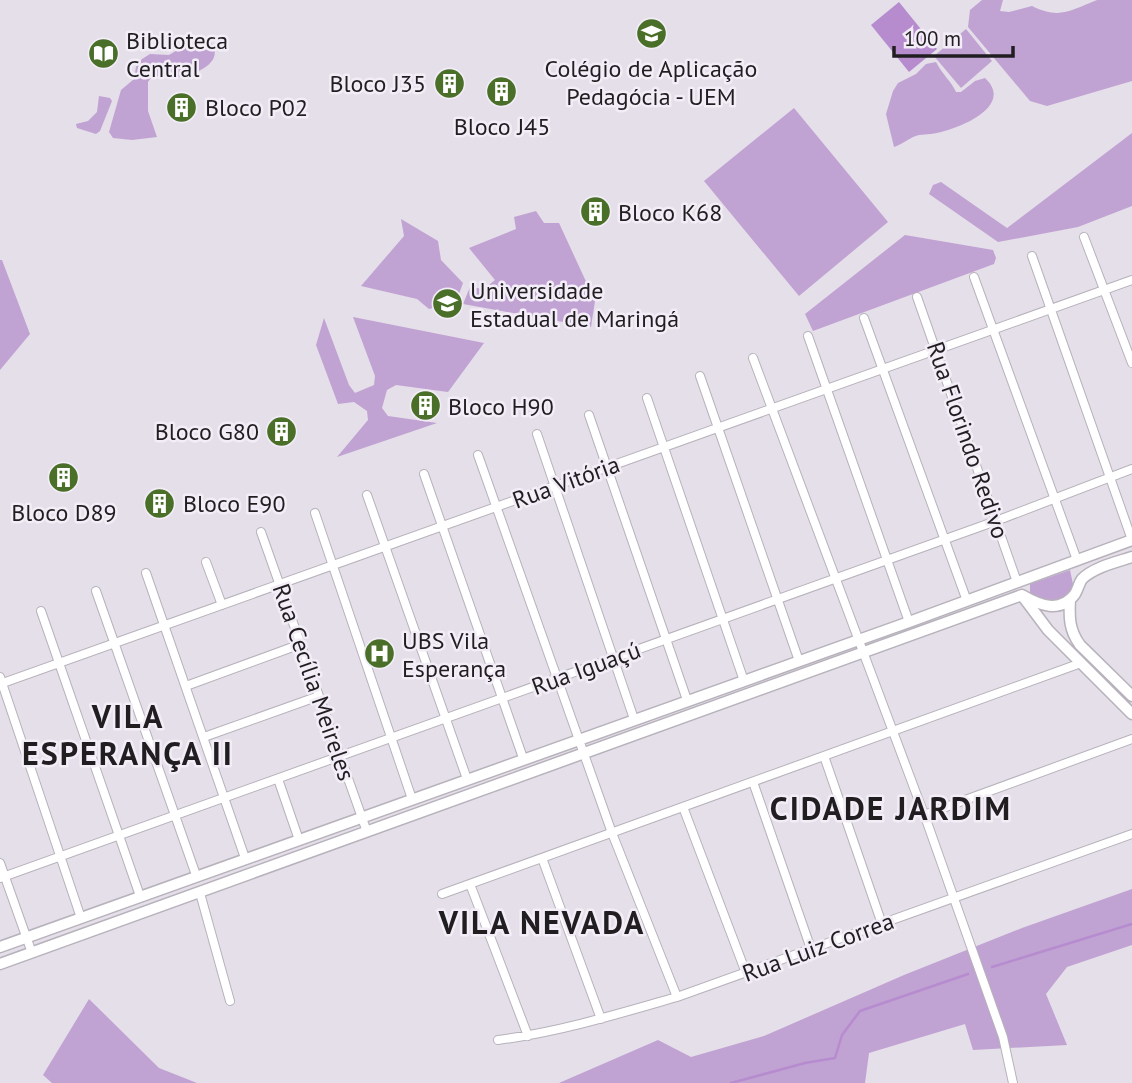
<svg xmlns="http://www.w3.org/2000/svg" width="1132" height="1083" font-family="'PT Sans',sans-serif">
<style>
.green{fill:#c0a2d3}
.water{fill:#b68ccf}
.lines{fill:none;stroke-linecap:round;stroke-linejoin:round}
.stream{stroke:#b68ccf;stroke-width:2.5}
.minor-casing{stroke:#b7b2bb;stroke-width:10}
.secondary-casing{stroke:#b7b2bb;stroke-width:13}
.minor{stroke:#fff;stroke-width:8}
.secondary{stroke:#fff;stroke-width:10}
.labels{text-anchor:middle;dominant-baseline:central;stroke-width:5;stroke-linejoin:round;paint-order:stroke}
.poi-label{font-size:24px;fill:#211e22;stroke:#f3edf7;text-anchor:start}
.street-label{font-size:24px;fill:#211e22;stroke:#f3edf7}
.district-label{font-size:32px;font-weight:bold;letter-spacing:2px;fill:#211e22;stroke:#f3edf7}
</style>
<rect width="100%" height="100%" fill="#e5dfe9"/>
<path class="green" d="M982,0H1003L1000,11L1009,12L1032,6C1060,20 1071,10 1097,0C1106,0 1122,0 1132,0V81L1047,106L1030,101L968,27L970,10Z
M966,29L992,61L961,88L934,56Z
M205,40H209C229,63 192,76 174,78L169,72L150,79L148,82V111L157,137L132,140L113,138L109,132L121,90L134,79L136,67L142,59L150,54L169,55L191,42H202Z
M936,62C942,74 951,81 956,92H961L975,81L985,78C1014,105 963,127 941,132C934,134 927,134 919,135C910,137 903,144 894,147L886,114L893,91L898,83L916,74L926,64Z
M99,96L110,98L112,101L100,131L96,134L77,128L76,124L88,121L97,112Z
M794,108L888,222L799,296L704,181Z
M1132,133V206L1078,227L998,242L929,194L933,185L941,182L1007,228Z
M536,211L544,223H559L595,301L591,327L463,304L470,287L484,289L495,280L469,248L516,229L514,217Z
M401,219L438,241L441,260L463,283L456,302L429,309L417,299L361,286L404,236Z
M905,235L993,250L996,258L994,264L813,331L805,314Z
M0,260H2L30,334L0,370Z
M353,317L484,343L448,392L396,385L387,390L382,408L388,416L437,423L337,457L368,420L367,411L354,402L338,404L316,345L324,318L349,385L355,393L374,385L375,376Z
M1070,570L1073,584C1067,604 1050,601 1033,598L1030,593V584Z
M1132,889V945L1067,967L1046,994L1067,1045L973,1050L965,1024L869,1053L865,1083H559L658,1040L691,1057L764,1036L904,975L1022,928Z
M89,999L159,1068L197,1083H52L43,1075Z"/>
<path class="water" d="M899,2L937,49L909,72L871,25Z"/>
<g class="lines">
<path class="stream" d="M992,967L1132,924
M731,1083L805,1063L835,1058L842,1035L860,1011L968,974"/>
<defs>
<path id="minor" d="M1084,237L1132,363
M1032,256L1132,540
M974,277L1077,560
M917,297L1017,582
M864,318L967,601
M808,336L909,622
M753,358L928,825L1003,1037L1013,1083
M700,376L799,661
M647,398L744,681
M589,415L687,700
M537,434L634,719
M478,455L612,833L677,997
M424,474L523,758
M367,495L467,779
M315,513L412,799
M261,532L367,832
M206,562L222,605
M146,573L245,858
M96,591L196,875
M41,611L140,896
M0,677L81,918
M0,684L1132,280
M186,686L301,644
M204,737L319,696
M824,756L882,924
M278,779L299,840
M753,782L811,949
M683,807L746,973
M924,815L1132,739
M542,858L601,1019
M0,863L32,953
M0,878L996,521L1132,469
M470,884L528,1036
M200,893L230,1001
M442,894L1081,663
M498,1040C559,1032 618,1014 677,997L1132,834"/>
<path id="secondary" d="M1024,598L1048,630L1132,714
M1070,599C1069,617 1069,630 1080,645L1132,696
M0,947L909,622L1132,540
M0,964L1022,595C1039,605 1060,614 1075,594C1078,589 1079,583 1082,579C1094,567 1117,562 1132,557"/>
</defs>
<use href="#minor" class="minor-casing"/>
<use href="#secondary" class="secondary-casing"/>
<use href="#minor" class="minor"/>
<use href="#secondary" class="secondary"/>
</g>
<defs>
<symbol id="school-disc" viewBox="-11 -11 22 22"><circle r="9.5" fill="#4a6f29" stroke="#f3edf7"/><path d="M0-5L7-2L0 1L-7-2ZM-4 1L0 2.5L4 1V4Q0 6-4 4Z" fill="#fff"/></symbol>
<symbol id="library-disc" viewBox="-11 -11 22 22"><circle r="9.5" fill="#4a6f29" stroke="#f3edf7"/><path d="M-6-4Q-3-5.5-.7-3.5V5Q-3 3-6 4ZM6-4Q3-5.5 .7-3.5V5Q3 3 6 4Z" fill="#fff"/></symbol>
<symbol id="building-disc" viewBox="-11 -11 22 22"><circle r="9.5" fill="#4a6f29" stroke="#f3edf7"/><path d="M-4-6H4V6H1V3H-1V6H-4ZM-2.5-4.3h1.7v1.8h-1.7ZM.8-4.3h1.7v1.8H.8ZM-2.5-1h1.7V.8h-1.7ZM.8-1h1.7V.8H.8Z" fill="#fff"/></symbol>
<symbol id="university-disc" viewBox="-11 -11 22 22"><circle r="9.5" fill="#4a6f29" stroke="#f3edf7"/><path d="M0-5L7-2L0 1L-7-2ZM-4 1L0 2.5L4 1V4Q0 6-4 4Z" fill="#fff"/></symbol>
<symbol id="hospital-disc" viewBox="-11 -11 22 22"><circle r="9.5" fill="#4a6f29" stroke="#f3edf7"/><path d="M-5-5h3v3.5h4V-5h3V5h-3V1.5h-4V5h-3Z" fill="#fff"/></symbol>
</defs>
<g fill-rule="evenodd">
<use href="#school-disc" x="634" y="16" width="35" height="35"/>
<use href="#library-disc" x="86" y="36" width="35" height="35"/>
<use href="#building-disc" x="432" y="66" width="35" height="35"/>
<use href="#building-disc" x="484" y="74" width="35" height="35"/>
<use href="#building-disc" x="164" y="90" width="35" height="35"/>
<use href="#building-disc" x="578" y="194" width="35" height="35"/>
<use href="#university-disc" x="430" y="286" width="35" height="35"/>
<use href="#building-disc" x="408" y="388" width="35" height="35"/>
<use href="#building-disc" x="264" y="414" width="35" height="35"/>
<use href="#building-disc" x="46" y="460" width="35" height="35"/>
<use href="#building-disc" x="142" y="486" width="35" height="35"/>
<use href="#hospital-disc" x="362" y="636" width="35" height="35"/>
</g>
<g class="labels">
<g class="poi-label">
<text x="126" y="40">Biblioteca<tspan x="126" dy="28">Central</tspan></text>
<text x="651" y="68" text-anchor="middle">Colégio de Aplicação<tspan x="651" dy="28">Pedagócia - UEM</tspan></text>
<text x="426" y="83" text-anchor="end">Bloco J35</text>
<text x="205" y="107">Bloco P02</text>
<text x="502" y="126" text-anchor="middle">Bloco J45</text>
<text x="618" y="212">Bloco K68</text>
<text x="470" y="290">Universidade<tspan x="470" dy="28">Estadual de Maringá</tspan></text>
<text x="448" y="406">Bloco H90</text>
<text x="259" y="431" text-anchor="end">Bloco G80</text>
<text x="183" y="503">Bloco E90</text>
<text x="64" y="512" text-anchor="middle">Bloco D89</text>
<text x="402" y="640">UBS Vila<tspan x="402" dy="28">Esperança</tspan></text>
</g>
<g class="street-label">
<text transform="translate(968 440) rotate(71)">Rua Florindo Redivo</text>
<text transform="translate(566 482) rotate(-20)">Rua Vitória</text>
<text transform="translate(586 668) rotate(-20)">Rua Iguaçú</text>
<text transform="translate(314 682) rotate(71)">Rua Cecília Meireles</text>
<text transform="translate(818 947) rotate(-20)">Rua Luiz Correa</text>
</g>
<g class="district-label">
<text x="128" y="716">VILA<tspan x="128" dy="37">ESPERANÇA II</tspan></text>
<text x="891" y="808">CIDADE JARDIM</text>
<text x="542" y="922">VILA NEVADA</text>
</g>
</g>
<path d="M894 46v10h119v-10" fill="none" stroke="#211e22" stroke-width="3.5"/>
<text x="904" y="46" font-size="21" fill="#211e22" stroke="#f3edf7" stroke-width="5" paint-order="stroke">100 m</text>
</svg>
